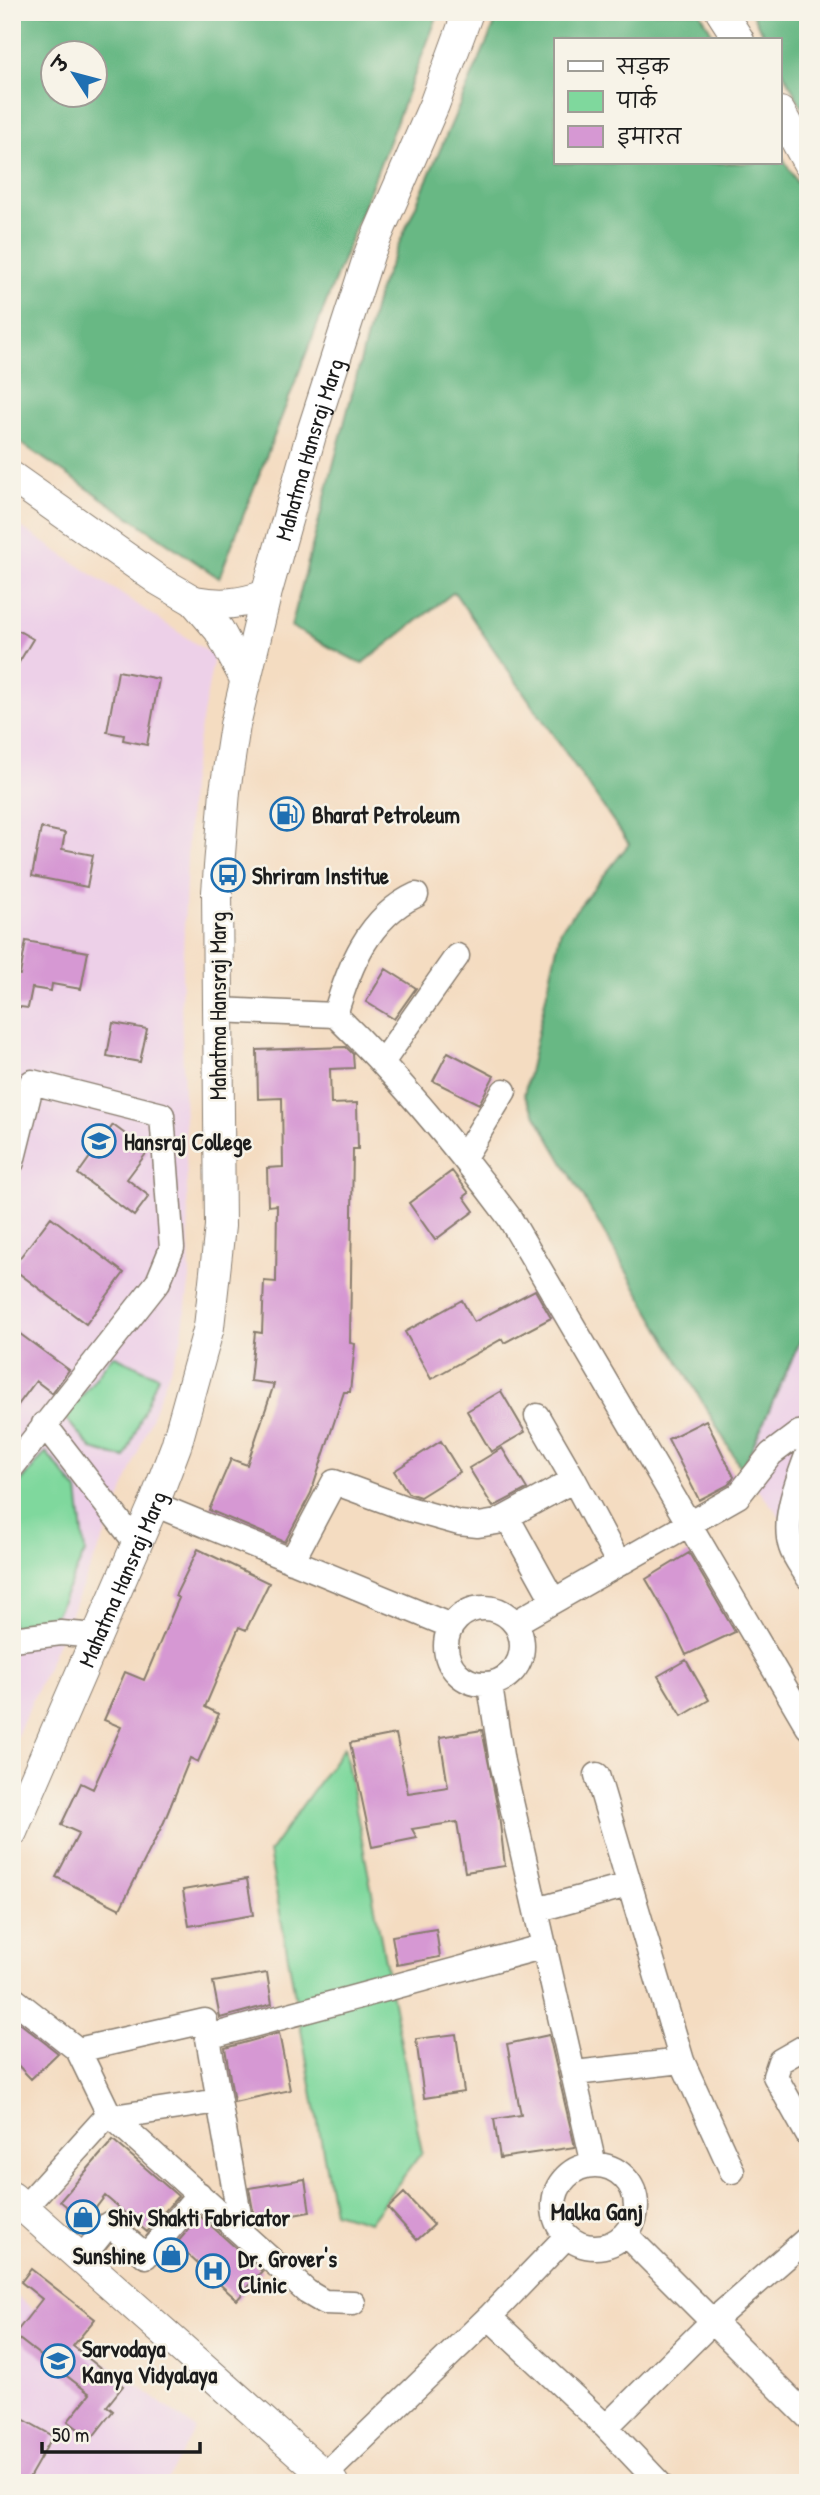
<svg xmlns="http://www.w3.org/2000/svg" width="820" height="2495" font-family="'Patrick Hand','Playpen Sans Deva',sans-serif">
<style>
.built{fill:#edd0e8}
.green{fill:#7fd89d;stroke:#4e7a5c;stroke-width:2}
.forest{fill:#67b884;stroke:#426a50;stroke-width:2;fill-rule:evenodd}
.building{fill:#d698d3}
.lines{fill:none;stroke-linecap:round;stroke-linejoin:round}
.minor-casing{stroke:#887c6e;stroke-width:27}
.tertiary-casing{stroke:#887c6e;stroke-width:32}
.minor{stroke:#fff;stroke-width:24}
.tertiary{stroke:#fff;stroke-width:30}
.labels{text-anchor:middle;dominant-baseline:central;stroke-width:5;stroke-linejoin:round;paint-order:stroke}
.street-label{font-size:23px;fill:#1c1c1c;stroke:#f7f3e8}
.poi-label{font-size:23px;font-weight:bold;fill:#1c1c1c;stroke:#f7f3e8;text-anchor:start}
.neighbourhood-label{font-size:24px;font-weight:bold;fill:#1c1c1c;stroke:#f7f3e8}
</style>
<rect width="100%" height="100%" fill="#f7f3e8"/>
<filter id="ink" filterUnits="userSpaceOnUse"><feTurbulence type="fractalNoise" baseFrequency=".0143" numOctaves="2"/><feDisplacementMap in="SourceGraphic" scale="14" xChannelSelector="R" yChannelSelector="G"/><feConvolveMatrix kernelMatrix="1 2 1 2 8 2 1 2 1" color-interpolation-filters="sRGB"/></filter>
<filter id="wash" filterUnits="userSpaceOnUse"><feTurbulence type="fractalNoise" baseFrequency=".00686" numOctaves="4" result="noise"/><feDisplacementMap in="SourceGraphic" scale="28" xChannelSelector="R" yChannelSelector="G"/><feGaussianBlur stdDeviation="1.57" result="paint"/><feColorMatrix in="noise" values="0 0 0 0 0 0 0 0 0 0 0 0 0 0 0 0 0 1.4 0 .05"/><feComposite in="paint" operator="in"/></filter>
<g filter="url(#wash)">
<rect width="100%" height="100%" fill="#f4dcc1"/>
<path class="built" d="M12,521L214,656L190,784L181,1004L190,1278L181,1341L115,1512L12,1747Z
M808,1324V1550L742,1470Z
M12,2293L196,2429L165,2483H12Z"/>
<path class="green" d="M113,1355L158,1376L125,1458L92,1449L65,1418Z
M46,1452L78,1491L85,1552L56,1614L16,1626L12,1625V1493Z
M344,1747L422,2152L369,2222L334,2212L269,1852Z"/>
<path class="forest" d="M12,12H439L219,578L12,437ZM52,52H94V94H52Z
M500,12H700L716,40H556V163H780V153L808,202V1324L742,1470L524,1095L561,929L629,844L454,592L362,664L291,627L379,290Z
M751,12H808V118L780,66V40H766Z"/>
<g id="blocks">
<path class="building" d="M12,627L33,639L12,674Z
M118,671L159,679L147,745L123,740L124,735L107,732Z
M41,828L65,833L62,849L93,855L87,887L32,876Z
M26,941L88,952L81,989L52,984L51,991L32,988L28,1008L12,1006V974L20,975Z
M386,969L416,988L394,1019L366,1002Z
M113,1023L147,1029L140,1062L107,1056Z
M346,1047L353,1054L354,1068L330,1069L331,1104L357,1103L358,1149H353L350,1343L355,1344L350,1392H344L311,1493L285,1542L209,1510L231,1459L247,1465L274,1384L250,1381L255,1332L262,1333L264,1281L276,1282L277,1205L268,1206L267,1168L283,1167L282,1098L258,1099L257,1050Z
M448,1052L494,1076L479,1104L433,1081Z
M113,1125L148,1151L127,1179L149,1196L134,1216L78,1174Z
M452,1171L469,1193L464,1197L474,1211L435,1240L409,1203Z
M51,1217L124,1273L86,1324L12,1268Z
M535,1290L551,1318L504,1343L502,1339L431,1379L405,1332L462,1300L474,1322Z
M12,1328L69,1370L52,1393L36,1381L12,1413Z
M501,1391L525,1432L491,1452L467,1411Z
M706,1420L734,1477L728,1485L699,1500L668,1439Z
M441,1441L460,1472L420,1497L408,1493L394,1471Z
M502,1448L527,1489L493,1507L469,1468Z
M198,1549L269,1583L246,1630L239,1627L205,1707L219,1714L198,1762L190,1758L164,1822L120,1909L56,1877L79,1833L61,1825L81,1783L93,1789L121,1727L104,1720L125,1672L144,1680L179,1598L175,1596Z
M689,1553L735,1632L686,1655L668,1617L646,1579Z
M686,1660L709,1700L682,1716L658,1676Z
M482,1730L499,1815L505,1866L465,1872L457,1822L412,1829L417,1838L372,1847L350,1743L396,1734L408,1793L448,1787L440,1737Z
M247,1879L253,1915L189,1926L183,1890Z
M436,1929L440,1957L397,1965L392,1936Z
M267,1973L272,2004L220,2018L213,1982Z
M12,2017L58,2053L31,2079L12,2059Z
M279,2033L290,2090L234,2102L225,2048Z
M456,2034L464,2092L424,2098L416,2039Z
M549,2035L575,2147L500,2158L494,2119L521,2115L507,2044Z
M113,2140L178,2196L147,2232L105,2196L85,2222L60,2201Z
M305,2179L310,2212L255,2222L249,2188Z
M404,2193L434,2225L417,2240L388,2208Z
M200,2216L262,2271L237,2300L186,2253L175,2266L165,2257Z
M31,2269L95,2319L73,2346L123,2386L107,2406L113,2411L91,2439L68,2421L90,2394L14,2335L42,2299L21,2282Z
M12,2413L53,2436L26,2483L12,2475Z"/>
</g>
</g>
<g filter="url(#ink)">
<use href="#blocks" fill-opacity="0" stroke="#887c6e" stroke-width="2"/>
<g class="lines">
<defs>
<path id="minor" d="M416,895C368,917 349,967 335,1015C400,1078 456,1146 509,1217L808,1727
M217,1010L335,1015
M383,1061L457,956
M464,1157L504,1091
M12,1162L32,1082L162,1115L172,1248L158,1282L12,1467
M44,1424L137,1544
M808,1453C798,1481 782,1518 791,1547C794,1557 802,1567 808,1577
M574,1480L619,1564
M154,1504L451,1626
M507,1517L553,1600
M292,1561L334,1482L402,1507L459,1523L478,1525L497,1522L574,1480L537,1416
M446 1646a38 38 0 1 1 76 0a38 38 0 1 1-76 0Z
M515,1623L738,1496L771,1454L799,1433L808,1438
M12,1639L61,1633L97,1636
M490,1686L502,1762L594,2165
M536,1910L628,1885
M12,1998L78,2050L109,2114
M208,2037L545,1946
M808,2045L780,2061L775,2076L808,2135
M78,2050L205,2021L242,2232
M682,2061L732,2171
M575,2073L682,2061L597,1775
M113,2117L219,2101
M554 2206a41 41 0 1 1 82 0a41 41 0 1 1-82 0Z
M23,2209L109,2114L307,2292L324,2302L353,2303
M625,2234L808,2417
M80,2260L109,2224L146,2256L199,2194
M489,2317L606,2427L659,2483
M606,2427L714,2320L808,2238
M325,2475L489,2317L567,2236"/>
<g id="tertiary">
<path d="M721,12L739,40"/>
<path d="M780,112L808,163"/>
<path d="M12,477L158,580L194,601L219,630L245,679"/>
<path d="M194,601C222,606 240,604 266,595"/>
<path id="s1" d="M12,1832L154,1504L176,1446L209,1327L220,1226L217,892L225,791L235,725L266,595L311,435L370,252L434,105L468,12"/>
<path d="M12,2197L333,2483"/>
</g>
</defs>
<use href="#minor" class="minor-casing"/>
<use href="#tertiary" class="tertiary-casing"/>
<use href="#minor" class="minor"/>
<use href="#tertiary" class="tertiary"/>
</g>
</g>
<defs>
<symbol id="fuel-ring" viewBox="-11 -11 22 22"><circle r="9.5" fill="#f7f3e8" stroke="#1f6fb2" stroke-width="1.5"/><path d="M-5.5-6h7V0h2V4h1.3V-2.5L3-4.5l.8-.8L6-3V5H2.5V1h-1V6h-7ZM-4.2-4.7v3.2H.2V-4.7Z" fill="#1f6fb2"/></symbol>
<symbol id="bus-ring" viewBox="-11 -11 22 22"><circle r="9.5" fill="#f7f3e8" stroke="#1f6fb2" stroke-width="1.5"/><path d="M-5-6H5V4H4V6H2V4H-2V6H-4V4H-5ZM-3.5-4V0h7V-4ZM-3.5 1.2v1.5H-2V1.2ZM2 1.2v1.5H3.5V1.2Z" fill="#1f6fb2"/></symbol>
<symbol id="university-ring" viewBox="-11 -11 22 22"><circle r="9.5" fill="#f7f3e8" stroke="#1f6fb2" stroke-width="1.5"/><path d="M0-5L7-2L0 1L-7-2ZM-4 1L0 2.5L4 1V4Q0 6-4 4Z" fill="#1f6fb2"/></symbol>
<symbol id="shop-ring" viewBox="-11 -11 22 22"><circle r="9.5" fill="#f7f3e8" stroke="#1f6fb2" stroke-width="1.5"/><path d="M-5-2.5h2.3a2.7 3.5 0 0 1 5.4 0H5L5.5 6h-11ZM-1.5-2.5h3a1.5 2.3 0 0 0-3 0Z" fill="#1f6fb2"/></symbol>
<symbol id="hospital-ring" viewBox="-11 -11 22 22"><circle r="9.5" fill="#f7f3e8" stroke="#1f6fb2" stroke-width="1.5"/><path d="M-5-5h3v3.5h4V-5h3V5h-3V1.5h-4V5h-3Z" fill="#1f6fb2"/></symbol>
<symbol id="school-ring" viewBox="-11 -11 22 22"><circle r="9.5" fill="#f7f3e8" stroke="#1f6fb2" stroke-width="1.5"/><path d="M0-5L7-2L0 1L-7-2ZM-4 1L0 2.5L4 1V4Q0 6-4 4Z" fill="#1f6fb2"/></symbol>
</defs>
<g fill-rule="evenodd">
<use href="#fuel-ring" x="268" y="795" width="38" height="38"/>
<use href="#bus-ring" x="209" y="856" width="38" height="38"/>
<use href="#university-ring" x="80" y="1122" width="38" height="38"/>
<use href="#shop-ring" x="64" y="2198" width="38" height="38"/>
<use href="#shop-ring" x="152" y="2236" width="38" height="38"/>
<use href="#hospital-ring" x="194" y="2252" width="38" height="38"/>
<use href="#school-ring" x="39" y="2342" width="38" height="38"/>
</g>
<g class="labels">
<g class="street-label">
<text stroke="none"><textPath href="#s1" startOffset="1432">Mahatma Hansraj Marg</textPath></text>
<text transform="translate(217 1006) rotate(-90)">Mahatma Hansraj Marg</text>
<text stroke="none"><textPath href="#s1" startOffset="276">Mahatma Hansraj Marg</textPath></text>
</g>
<g class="poi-label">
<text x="312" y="814">Bharat Petroleum</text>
<text x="252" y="875">Shriram Institue</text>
<text x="124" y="1141">Hansraj College</text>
<text x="108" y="2217">Shiv Shakti Fabricator</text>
<text x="146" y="2255" text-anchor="end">Sunshine</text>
<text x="238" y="2258">Dr. Grover's<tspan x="238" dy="26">Clinic</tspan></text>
<text x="82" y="2348">Sarvodaya<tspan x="82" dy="26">Kanya Vidyalaya</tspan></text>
</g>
<g class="neighbourhood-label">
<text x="597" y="2211">Malka Ganj</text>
</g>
</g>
<rect width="820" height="2495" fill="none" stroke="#f7f3e8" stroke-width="42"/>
<rect x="554" y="38" width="228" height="126" fill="#f7f3e8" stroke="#9f9d96" stroke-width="2"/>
<rect x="568" y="61" width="35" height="10" fill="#ffffff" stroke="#9f9d96" stroke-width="2"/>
<text x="617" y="74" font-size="21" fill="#1c1c1c">सड़क</text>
<rect x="568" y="91" width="35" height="21" fill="#7fd89d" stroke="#9f9d96" stroke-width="2"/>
<text x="617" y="108" font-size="21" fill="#1c1c1c">पार्क</text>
<rect x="568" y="126" width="35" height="21" fill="#d698d3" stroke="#9f9d96" stroke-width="2"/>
<text x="617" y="144" font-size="21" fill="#1c1c1c">इमारत</text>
<g transform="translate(74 74) rotate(306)"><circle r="33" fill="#f7f3e8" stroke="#9f9d96" stroke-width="2"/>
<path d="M0-5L12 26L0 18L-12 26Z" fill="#1f6fb2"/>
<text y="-10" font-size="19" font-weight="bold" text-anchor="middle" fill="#1c1c1c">उ</text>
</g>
<path d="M42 2442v10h158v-10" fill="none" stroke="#1c1c1c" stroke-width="3.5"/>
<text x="52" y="2442" font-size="21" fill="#1c1c1c" stroke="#f7f3e8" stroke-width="5" paint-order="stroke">50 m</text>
</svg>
